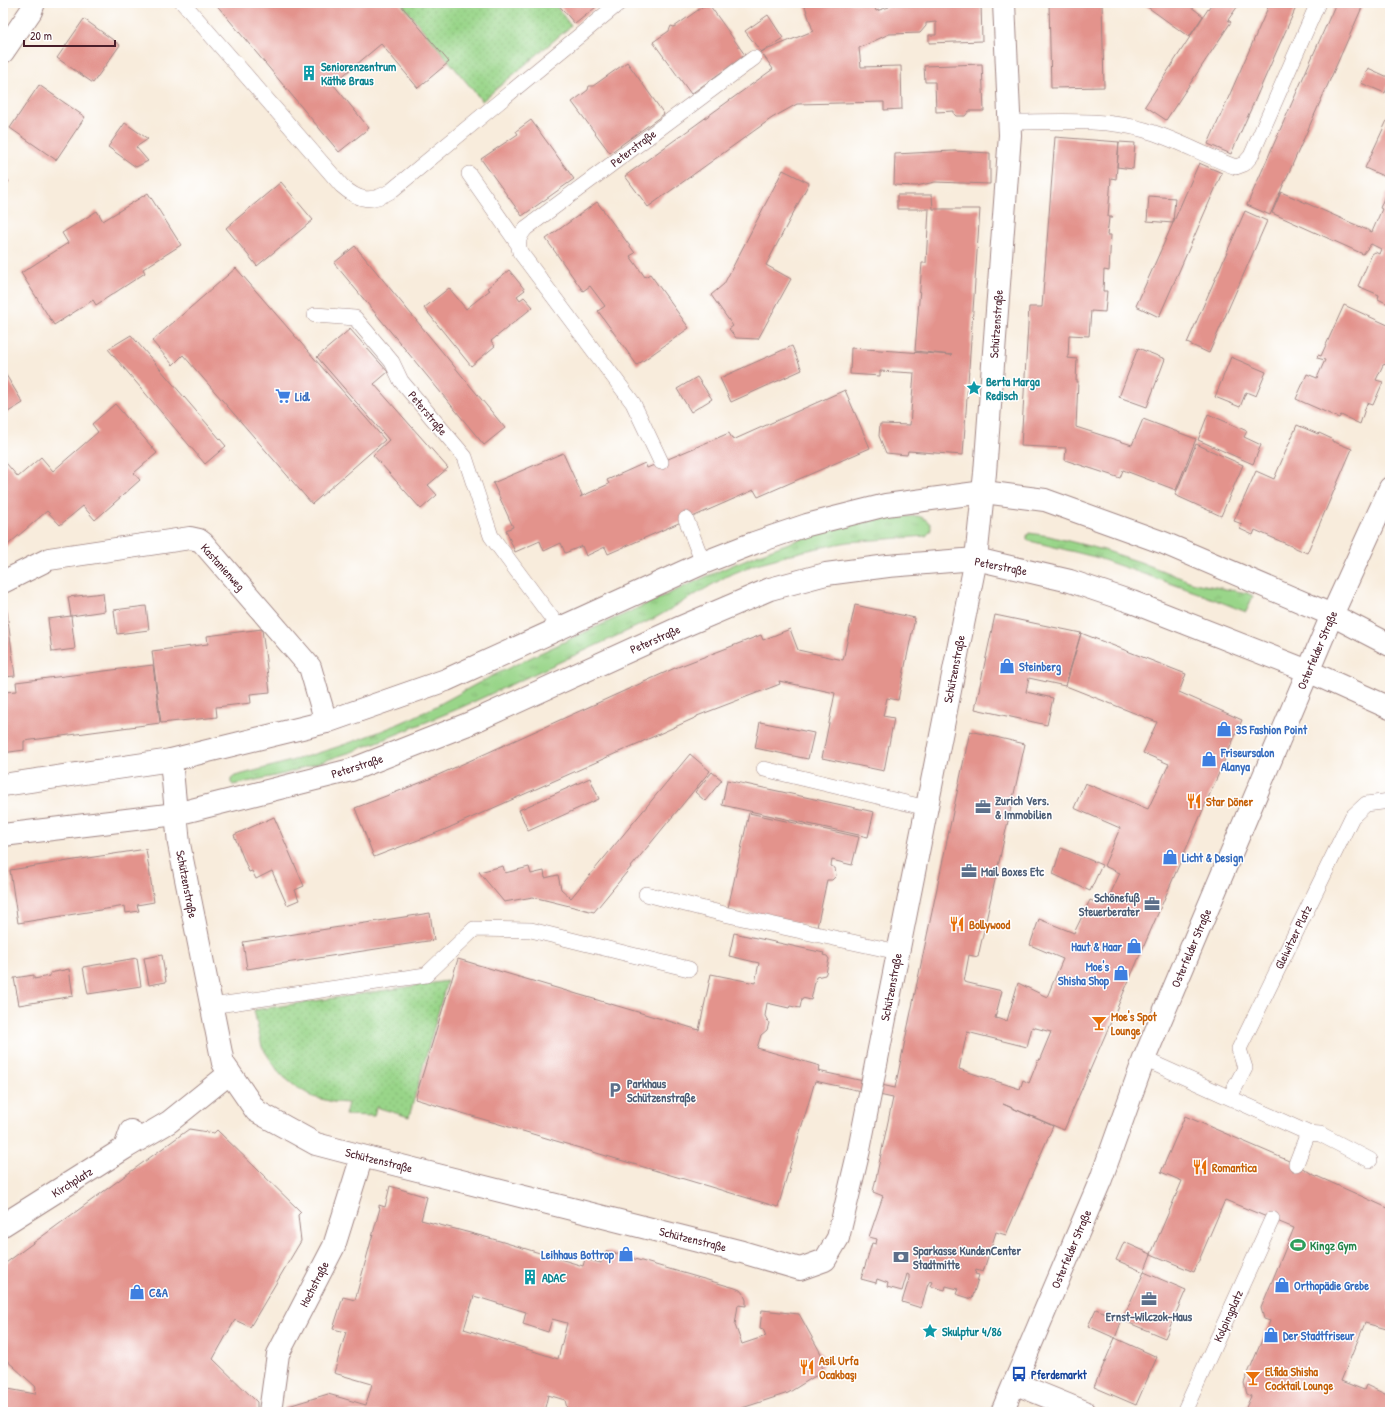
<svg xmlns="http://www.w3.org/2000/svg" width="1393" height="1415" font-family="'Patrick Hand',sans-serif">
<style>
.grass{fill:url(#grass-tufts);stroke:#727a5a}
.park{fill:url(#park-dots);stroke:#727a5a}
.building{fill:#e3938c;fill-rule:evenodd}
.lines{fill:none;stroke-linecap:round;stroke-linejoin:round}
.lane-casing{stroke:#a18684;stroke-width:16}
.street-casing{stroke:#a18684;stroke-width:24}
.secondary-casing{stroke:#a18684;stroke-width:24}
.lane{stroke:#fff;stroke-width:15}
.street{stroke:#fff;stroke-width:22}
.secondary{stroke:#fff;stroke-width:22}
.labels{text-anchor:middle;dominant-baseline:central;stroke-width:3;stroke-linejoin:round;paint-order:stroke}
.culture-label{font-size:12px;font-weight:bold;fill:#0d838f;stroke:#fff;text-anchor:start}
.street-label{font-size:12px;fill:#4a1f2b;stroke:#fff}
.shop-label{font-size:12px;font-weight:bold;fill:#366cbe;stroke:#fff;text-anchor:start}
.service-label{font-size:12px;font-weight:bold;fill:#4e5e75;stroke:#fff;text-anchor:start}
.food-label{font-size:12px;font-weight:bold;fill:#c56008;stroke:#fff;text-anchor:start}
.leisure-label{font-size:12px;font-weight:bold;fill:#27864d;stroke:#fff;text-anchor:start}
.transit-label{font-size:12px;font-weight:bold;fill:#164399;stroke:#fff;text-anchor:start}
</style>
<defs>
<pattern id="grass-tufts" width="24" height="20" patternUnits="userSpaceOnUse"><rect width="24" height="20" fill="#99d589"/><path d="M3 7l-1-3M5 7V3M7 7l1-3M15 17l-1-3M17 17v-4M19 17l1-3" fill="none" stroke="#85b676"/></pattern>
<pattern id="park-dots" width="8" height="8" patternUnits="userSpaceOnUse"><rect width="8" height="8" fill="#99d589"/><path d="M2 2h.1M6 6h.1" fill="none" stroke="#85b676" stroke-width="1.8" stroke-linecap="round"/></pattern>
</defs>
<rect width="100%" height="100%" fill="#fff"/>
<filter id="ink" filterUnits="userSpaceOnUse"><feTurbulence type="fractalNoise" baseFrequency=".025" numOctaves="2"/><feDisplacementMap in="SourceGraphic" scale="8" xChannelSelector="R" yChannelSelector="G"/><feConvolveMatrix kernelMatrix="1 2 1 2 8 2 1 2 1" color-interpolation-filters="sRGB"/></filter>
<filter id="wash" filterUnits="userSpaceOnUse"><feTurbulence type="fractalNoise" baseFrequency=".012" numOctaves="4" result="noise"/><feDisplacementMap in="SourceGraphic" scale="16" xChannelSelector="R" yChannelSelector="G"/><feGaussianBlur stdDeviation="0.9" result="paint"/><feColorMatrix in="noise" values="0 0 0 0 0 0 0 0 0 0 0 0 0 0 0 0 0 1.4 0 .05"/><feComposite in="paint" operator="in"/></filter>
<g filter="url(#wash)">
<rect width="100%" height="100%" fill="#f8ecdc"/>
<path class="grass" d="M918,516C928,519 937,527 926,536L847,542L804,551L756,564L727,576L657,617L623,633L460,708L390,737L351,752L284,774L233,785L231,783V779L235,776C297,760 356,744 414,717C440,705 466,689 492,676C549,648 608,622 666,595C737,562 810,529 888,518C898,516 908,517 918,516Z
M1029,533L1049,536L1104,550L1140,562L1194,583L1247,593L1253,596L1246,612L1198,593L1095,557L1030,541L1027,539V536Z"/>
<path class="park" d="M401,3H554L571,26L482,101Z
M447,981L409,1117L376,1107L374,1116L345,1115L348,1103L333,1102L313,1097L295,1086L280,1074L262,1047L254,1010Z"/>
<g id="blocks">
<path class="building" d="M215,3H399L449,62L418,88L381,44L333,84L369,128L339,152Z
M557,3H601L575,24Z
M708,3L745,55L691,94L653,42L669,31L671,26L674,27Z
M815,3H873L876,11L889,7V5L897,3H981L982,41L929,43V35H936V22L926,23V26L920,33L889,34L859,48L861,67L901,66L902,109L884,110V102L797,104L772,118L648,207L625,176L773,69L761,52L813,31L805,6Z
M1049,3H1102L1104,87L1051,88Z
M1142,3H1186L1203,16L1189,37Z
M1212,3H1240L1228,20L1231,22L1166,120L1145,106Z
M1270,3H1298L1231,154L1208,144Z
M1336,3H1364L1270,215L1247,205Z
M768,15L783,38L761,52L745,31Z
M84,19L120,45L93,83L57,58Z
M627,62L664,114L610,153L572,102L588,90L589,86H593Z
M982,64L984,111H969L965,116H956L954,114V111L936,112L935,82H925L924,66Z
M1368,68L1390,78V81L1385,93L1361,83Z
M39,85L85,117L56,160L10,128Z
M1390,114V179L1365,168Z
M531,120L574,179L522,216L481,159L518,134L516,131Z
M125,123L148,139L136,147L148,161L136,167L108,147Z
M1055,137L1119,142L1116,179L1111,178L1108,217H1113V218H1109L1107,235H1111L1109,271L1104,270L1103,291H1107L1105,312L1091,311L1089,336L1069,335L1068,358L1077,359L1076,381H1078L1076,427L1132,445L1143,419L1196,439L1176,490L1123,470L1120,478L1065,460L1066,448L1021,446L1029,307H1042Z
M1119,142L1135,143L1133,169L1117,167Z
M953,151L990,153V184L935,182L916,186L894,185L895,154Z
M1199,163L1222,173L1159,317L1136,306L1173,223L1147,221L1149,196L1175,198L1173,223Z
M783,170L809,183L766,265L791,279L758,339L736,338L729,329L733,326L711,295L724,284Z
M3,178L9,181L3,190Z
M281,182L313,220L257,266L226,228Z
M1281,192L1372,232L1382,209L1380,208L1386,193L1390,195V305L1378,299L1379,295L1358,286L1372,254L1375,252L1379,254L1381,249L1371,244L1363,254L1272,213Z
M148,193L181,245L143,269L145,273L96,305L93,300L54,325L21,273L68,243L62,233L97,211L103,221Z
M897,195H932L933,209H980L963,455L908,451L907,455L886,453L879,436L880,424L910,425L914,373L880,371V376L850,374L851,348L952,355L915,351L922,263H926L929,209H897Z
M597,202L635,253L630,256L645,277L650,274L689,328L637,365L598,311L605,306L590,286L583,291L546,239Z
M1245,211L1267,221L1209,353L1187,343Z
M355,246L505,428L484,445L334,263Z
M236,268L385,440L312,504L183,355L173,365L152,341Z
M509,270L525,290L517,296L520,300L524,297L525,298L533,307L491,341L495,346L471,366L424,308L449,288L466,309L490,290L487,288Z
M1344,305L1390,326V361L1389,363L1383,365L1376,380L1383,382L1373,405L1367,403L1360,424L1341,415L1339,418L1296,399L1307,374L1317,378L1325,360L1317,358L1318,355L1321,356Z
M350,329L388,372L374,384L448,468L428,485L437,495L421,509L373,455L389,440L317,357Z
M131,335L226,446L205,464L108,349Z
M792,346L802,370L731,402L720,378Z
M1138,348L1165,359L1147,407L1119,397Z
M1231,357L1266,372L1256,396L1246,392L1240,407L1215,397Z
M3,370L23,403L3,415Z
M697,377L712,399L691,412L677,389Z
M845,390L870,448L758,497L754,490L608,554L605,547L586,556L582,546L565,553L561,543L544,551L540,541L515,552L506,530L513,527L493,483L563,453L582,495L580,497L609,484L607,480L645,463L647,468L729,433L733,440Z
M115,404L157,453L134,473L140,480L95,520L83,506L60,525L47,511L3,549V465L6,463L18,477L41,457L53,471L98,432L92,424Z
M1208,414L1247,431L1244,437L1261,445L1253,464L1198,440Z
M1297,425L1318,434L1319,433L1332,439V441L1352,449L1307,553L1255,530L1253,535L1240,529L1242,524L1234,521L1256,471L1274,479Z
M1196,444L1243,465L1221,516L1175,495Z
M103,593L105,611L71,616L68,597Z
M855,605L915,618L898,700L887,698L883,716L894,718L884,771L822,758L835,693L779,681L780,684L697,716V717L639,743L444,830L374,857L355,808L425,781L675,668L761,635L763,640L790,629L798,650L843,660Z
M146,606L149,630L117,634L114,610Z
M3,612H7L15,676L3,677Z
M995,615L1081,633L1065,686L1029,678L1026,692L1053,698L1047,725L975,709Z
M71,616L75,649L52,652L48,619Z
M262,629L270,692L250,694L251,703L216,707L217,717L161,723L152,651L208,644L207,636Z
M1081,633L1186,674L1179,692L1242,720L1064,1130L1003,1104L1053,1126L1006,1235L996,1232L983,1272L976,1270L975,1274L979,1275L972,1299L956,1294L958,1289L946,1286L945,1290L930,1286L932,1282L930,1281L928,1284L921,1308L902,1302L909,1279V1275L907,1274L902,1291L887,1287L888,1283L877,1279L876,1283L861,1279L872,1243L876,1244L877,1239L869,1237L883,1196L873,1192L893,1098L815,1081L778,1207L415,1099L458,959L699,1030L711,974L755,983L759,963L729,956L734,933L824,953L823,955L827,956L829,959L826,973L825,975L816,977L811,1000L802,998L800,1008L790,1006L789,1008L767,1003L765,1016L769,1023L767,1030L761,1035L757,1048L820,1066L818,1071L895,1088L970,731L1025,744L978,957L969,955L964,982L1002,991L995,1018L1007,1021L1018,983L1047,997L1063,959L1030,945L1039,919L1074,933L1090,900L1105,906L1120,873L1104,866L1120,828L1074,808L1085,783L1148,809L1169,764L1143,753L1157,722L1066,686ZM1032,1027L1051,1032L1039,1061L1038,1060L1029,1083L1023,1080L1020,1089L959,1069L967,1032L1027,1047Z
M153,665L160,723L24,741V750L3,753V692L17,691L16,682Z
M760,722L814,733L808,759L755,748Z
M690,754L710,771L594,912L533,897L504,902L479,872L503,866L505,873L529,867L531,874L544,871L545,878L558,875L561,889L571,898Z
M712,772L722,780L705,801L695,792Z
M590,778L599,799L528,831L519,810Z
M727,780L874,812L868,837L722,805Z
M749,813L859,837L852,865L832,860L831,866L835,868L836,876L832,880H827L817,927L728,908Z
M274,817L304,886L295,890L299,900L287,905L272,871L256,879L252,871L249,872L234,835Z
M1061,848L1102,865L1090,891L1053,874Z
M146,849L154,902L137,905L139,911L126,913L125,906L18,923L10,870Z
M430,913L434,940L247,969L243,942Z
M162,955L166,982L149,985L144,958Z
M137,958L141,986L88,994L83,967Z
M69,969L73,996L19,1005L14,978L34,975V979L50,976V973Z
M1185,1116L1296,1164L1312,1174L1390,1209V1330L1365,1323L1341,1381L1364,1390L1366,1385L1389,1396L1387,1401L1390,1402V1412H1244L1251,1396L1247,1394L1244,1383L1270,1321L1264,1319L1261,1308L1294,1228L1225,1200L1194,1272L1151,1254L1182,1181L1161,1172Z
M189,1129L214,1133L217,1130L301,1212L298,1215L301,1241L250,1327L235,1320L213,1359L257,1402V1412H3V1388L35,1394L36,1387L3,1357V1265Z
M390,1186L427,1197L421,1220L493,1239L583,1266L585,1259L601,1263L603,1254L607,1251L735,1288L740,1290L744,1295L746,1300V1306L738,1305L735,1325L742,1344L766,1336L763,1329L760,1328L762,1310L799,1314L824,1359L820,1373L788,1393L730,1412H568L565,1400L548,1395L544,1412H284L285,1407L328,1394L366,1405L372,1384L334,1373L346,1332L333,1329L343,1297L355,1300L380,1208L379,1207V1205L385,1207ZM474,1296L526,1312L523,1324L548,1332L552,1319L567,1323L558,1359L464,1329Z
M1124,1242L1151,1254L1144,1272L1116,1260Z
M1144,1272L1186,1290L1165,1338L1122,1320L1115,1338L1088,1326L1096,1309L1122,1320Z
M1115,1338L1157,1357L1136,1405L1094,1387Z"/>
</g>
</g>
<g filter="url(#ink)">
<use href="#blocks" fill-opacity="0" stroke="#a18684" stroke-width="1"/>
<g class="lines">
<defs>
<path id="lane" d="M183,3L342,186C359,201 371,203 391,191L619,3
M1010,122C1051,122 1106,118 1145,130C1176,139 1205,156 1236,167L1244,164L1251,156L1318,3
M469,174L518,244
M315,315L355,318L392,362L401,381L465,457L491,536L560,629
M661,462L633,403L520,252C517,242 519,236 526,228L754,58
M686,519L703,563
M764,769L927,808
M646,894L724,914L898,952
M211,1006L426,975L474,929L531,930L689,969
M1144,1059L1308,1133L1320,1134L1370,1160
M1230,1097L1245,1068L1239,1049L1352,817L1366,804L1390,801
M1296,1164L1308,1133
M1184,1412L1272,1219"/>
<path id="street" d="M3,52L31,11L34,3
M3,582L49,559L190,538L199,540L203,543L310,667L326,722
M171,760L179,844L223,1063L256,1111L316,1144L362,1156L742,1252L800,1269L825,1260L838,1238L859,1150L976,559L985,473L1010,135L1004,3
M125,1148L169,1122L230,1073
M3,1225L125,1148L131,1131
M1014,1383L1085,1412
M270,1412L278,1354L334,1246L362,1156"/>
<path id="secondary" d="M3,785L171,760L326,722L446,680L703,563L754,543L807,525L886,505L984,492L1045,500L1164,543L1332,615L1390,645
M3,835L176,814L351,770L468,724L679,628L770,589L826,574L888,566L976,559L1070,581L1132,602L1308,671L1390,708
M1002,1412L1101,1179L1144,1059L1332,615L1390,488"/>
</defs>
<use href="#lane" class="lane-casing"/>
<use href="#street" class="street-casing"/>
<use href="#secondary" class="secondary-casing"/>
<use href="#lane" class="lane"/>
<use href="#street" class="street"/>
<use href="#secondary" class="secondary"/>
</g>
</g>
<defs>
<symbol id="building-bare" viewBox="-9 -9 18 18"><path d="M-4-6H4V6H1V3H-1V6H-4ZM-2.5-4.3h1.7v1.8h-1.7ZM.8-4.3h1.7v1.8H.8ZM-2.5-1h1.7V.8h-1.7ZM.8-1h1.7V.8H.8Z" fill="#0f9aa8" stroke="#fff" stroke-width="2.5" paint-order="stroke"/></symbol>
<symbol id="sight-bare" viewBox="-9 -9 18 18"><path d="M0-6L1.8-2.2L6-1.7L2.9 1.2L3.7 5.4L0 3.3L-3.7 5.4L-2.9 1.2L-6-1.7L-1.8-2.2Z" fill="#0f9aa8" stroke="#fff" stroke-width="2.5" paint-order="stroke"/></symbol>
<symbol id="supermarket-bare" viewBox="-9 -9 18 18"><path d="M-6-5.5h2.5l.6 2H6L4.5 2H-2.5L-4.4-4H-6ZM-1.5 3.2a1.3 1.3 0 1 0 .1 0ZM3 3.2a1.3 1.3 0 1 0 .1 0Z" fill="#3f7fe0" stroke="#fff" stroke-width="2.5" paint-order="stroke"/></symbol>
<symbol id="shop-bare" viewBox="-9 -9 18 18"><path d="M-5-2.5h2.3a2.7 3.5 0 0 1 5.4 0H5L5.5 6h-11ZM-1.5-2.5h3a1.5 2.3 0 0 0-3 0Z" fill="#3f7fe0" stroke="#fff" stroke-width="2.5" paint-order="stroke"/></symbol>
<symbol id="restaurant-bare" viewBox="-9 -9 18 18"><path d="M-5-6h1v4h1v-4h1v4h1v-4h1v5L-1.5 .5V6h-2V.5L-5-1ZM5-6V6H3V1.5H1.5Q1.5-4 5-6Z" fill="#e8710a" stroke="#fff" stroke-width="2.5" paint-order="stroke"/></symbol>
<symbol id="office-bare" viewBox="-9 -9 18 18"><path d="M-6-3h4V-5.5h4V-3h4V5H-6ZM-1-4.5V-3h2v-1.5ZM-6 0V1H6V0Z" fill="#5c6f8a" stroke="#fff" stroke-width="2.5" paint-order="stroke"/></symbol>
<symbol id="bar-bare" viewBox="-9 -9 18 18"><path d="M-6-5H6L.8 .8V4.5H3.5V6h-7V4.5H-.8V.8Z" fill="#e8710a" stroke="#fff" stroke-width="2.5" paint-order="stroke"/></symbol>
<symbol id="parking-bare" viewBox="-9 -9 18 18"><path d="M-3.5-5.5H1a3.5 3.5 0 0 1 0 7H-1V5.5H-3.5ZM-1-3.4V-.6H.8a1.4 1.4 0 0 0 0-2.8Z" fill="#5c6f8a" stroke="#fff" stroke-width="2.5" paint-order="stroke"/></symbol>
<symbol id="stadium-bare" viewBox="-9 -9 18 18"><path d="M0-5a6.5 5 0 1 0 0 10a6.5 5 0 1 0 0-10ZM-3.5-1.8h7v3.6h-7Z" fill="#2e9e5b" stroke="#fff" stroke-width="2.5" paint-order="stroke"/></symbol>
<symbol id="bank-bare" viewBox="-9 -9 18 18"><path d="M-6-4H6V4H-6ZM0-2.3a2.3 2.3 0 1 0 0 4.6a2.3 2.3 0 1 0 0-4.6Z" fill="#5c6f8a" stroke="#fff" stroke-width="2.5" paint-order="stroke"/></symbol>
<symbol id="bus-bare" viewBox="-9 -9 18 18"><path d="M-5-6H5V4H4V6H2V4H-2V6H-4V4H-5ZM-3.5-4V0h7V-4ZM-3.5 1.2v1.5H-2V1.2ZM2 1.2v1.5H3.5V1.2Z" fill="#1a4fb4" stroke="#fff" stroke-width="2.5" paint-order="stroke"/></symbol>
</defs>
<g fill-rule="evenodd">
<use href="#building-bare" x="298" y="62" width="22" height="22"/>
<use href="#sight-bare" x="963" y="377" width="22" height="22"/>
<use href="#supermarket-bare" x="272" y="385" width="22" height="22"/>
<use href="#shop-bare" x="996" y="655" width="22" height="22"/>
<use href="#shop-bare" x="1213" y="718" width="22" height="22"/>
<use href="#shop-bare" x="1198" y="748" width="22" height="22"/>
<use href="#restaurant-bare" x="1183" y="790" width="22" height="22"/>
<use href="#office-bare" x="972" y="796" width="22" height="22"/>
<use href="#shop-bare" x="1159" y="846" width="22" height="22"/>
<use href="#office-bare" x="958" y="860" width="22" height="22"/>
<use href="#office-bare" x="1141" y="893" width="22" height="22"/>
<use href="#restaurant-bare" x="946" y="913" width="22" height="22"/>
<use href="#shop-bare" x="1123" y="935" width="22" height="22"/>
<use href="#shop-bare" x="1110" y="962" width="22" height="22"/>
<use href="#bar-bare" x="1088" y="1012" width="22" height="22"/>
<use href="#parking-bare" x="604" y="1079" width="22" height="22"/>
<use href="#restaurant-bare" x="1189" y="1156" width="22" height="22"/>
<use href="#stadium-bare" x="1287" y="1234" width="22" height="22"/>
<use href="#shop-bare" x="615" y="1243" width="22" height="22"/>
<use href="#bank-bare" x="890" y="1246" width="22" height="22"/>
<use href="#building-bare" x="519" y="1266" width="22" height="22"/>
<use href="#shop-bare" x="1271" y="1274" width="22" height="22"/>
<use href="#shop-bare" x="126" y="1281" width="22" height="22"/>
<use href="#office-bare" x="1138" y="1288" width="22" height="22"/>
<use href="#sight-bare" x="919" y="1320" width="22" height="22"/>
<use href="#shop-bare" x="1260" y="1324" width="22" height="22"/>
<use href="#restaurant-bare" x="796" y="1356" width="22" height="22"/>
<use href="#bus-bare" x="1008" y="1363" width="22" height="22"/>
<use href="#bar-bare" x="1242" y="1367" width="22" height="22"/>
</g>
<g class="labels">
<g class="culture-label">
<text x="321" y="66">Seniorenzentrum<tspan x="321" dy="14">Käthe Braus</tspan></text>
<text x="986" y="381">Berta Marga<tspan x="986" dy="14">Redisch</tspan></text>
<text x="542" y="1277">ADAC</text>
<text x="942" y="1331">Skulptur 4/86</text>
</g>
<g class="street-label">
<text transform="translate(633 148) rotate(-37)">Peterstraße</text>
<text transform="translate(996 324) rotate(-86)">Schützenstraße</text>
<text transform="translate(428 413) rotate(50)">Peterstraße</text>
<text transform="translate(1001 566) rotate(11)">Peterstraße</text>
<text transform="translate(223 567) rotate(48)">Kastanienweg</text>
<text transform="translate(655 639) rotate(-24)">Peterstraße</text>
<text transform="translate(1317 650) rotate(-67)">Osterfelder Straße</text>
<text transform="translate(954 669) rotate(-79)">Schützenstraße</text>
<text transform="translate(357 766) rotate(-18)">Peterstraße</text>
<text transform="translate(187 884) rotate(79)">Schützenstraße</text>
<text transform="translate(1293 937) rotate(-64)">Gleiwitzer Platz</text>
<text transform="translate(1191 948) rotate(-67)">Osterfelder Straße</text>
<text transform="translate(891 987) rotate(-79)">Schützenstraße</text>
<text transform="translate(379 1160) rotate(14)">Schützenstraße</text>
<text transform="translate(72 1182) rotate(-32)">Kirchplatz</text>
<text transform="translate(693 1239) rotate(14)">Schützenstraße</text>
<text transform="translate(1071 1249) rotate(-67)">Osterfelder Straße</text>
<text transform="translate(314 1284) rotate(-63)">Hochstraße</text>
<text transform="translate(1228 1316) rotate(-66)">Kolpingplatz</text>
</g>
<g class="shop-label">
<text x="295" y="396">Lidl</text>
<text x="1019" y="666">Steinberg</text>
<text x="1236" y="729">3S Fashion Point</text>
<text x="1221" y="752">Friseursalon<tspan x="1221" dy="14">Alanya</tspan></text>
<text x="1182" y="857">Licht &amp; Design</text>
<text x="1122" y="946" text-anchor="end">Haut &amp; Haar</text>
<text x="1109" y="966" text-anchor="end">Moe's<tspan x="1109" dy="14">Shisha Shop</tspan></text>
<text x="614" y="1254" text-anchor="end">Leihhaus Bottrop</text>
<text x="1294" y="1285">Orthopädie Grebe</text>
<text x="149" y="1292">C&amp;A</text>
<text x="1283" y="1335">Der Stadtfriseur</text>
</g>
<g class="service-label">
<text x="995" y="800">Zurich Vers.<tspan x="995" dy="14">&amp; Immobilien</tspan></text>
<text x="981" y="871">Mail Boxes Etc</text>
<text x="1140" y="897" text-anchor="end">Schönefuß<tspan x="1140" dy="14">Steuerberater</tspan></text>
<text x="627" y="1083">Parkhaus<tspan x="627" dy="14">Schützenstraße</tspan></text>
<text x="913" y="1250">Sparkasse KundenCenter<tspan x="913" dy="14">Stadtmitte</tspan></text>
<text x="1149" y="1316" text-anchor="middle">Ernst-Wilczok-Haus</text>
</g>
<g class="food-label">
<text x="1206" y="801">Star Döner</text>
<text x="969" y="924">Bollywood</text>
<text x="1111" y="1016">Moe's Spot<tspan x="1111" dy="14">Lounge</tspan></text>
<text x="1212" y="1167">Romantica</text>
<text x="819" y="1360">Asil Urfa<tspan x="819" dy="14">Ocakbaşı</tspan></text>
<text x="1265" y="1371">Elfida Shisha<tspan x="1265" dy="14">Cocktail Lounge</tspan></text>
</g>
<g class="leisure-label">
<text x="1310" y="1245">Kingz Gym</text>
</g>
<g class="transit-label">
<text x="1031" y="1374">Pferdemarkt</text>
</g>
</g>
<rect width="1393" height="1415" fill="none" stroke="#fff" stroke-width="16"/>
<path d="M24 40v6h91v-6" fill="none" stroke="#4a1f2b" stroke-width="2"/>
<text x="30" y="40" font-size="12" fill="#4a1f2b" stroke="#ffffff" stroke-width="3" paint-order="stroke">20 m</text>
</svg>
